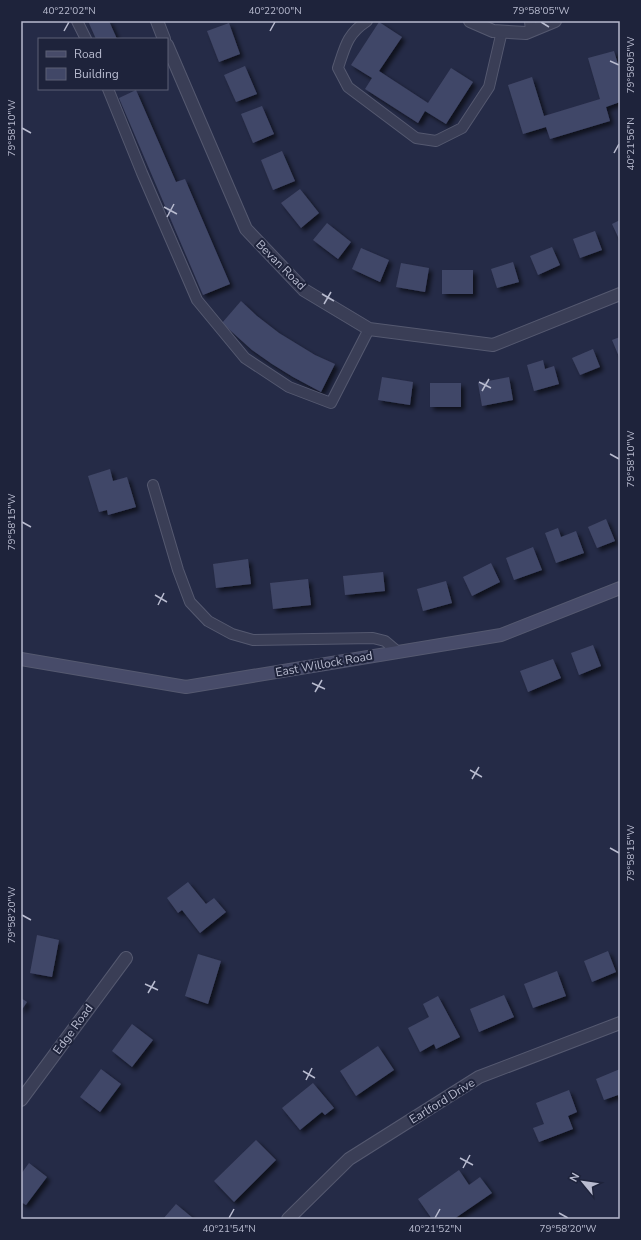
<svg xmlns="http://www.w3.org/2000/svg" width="641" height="1240" font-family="'Nunito Sans',sans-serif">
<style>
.building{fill:#414767;filter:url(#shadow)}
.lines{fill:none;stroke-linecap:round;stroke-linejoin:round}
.lane-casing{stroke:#555970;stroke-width:12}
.street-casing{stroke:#555970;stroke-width:14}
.secondary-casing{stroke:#555970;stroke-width:14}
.lane{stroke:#3a3e56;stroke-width:10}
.street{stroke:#3a3e56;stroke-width:12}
.secondary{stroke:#474b69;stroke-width:12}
.ticks{fill:none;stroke:#b8bbcf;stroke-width:1.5}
.labels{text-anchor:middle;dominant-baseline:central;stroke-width:4;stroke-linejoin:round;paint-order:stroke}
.street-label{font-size:12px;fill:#b8bbcf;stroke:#1e233b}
.neatline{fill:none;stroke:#b8bbcf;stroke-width:1.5}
.ticks-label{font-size:10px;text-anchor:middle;fill:#b8bbcf}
</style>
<defs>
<filter id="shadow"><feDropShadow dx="3.5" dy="3.5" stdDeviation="2" flood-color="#0009"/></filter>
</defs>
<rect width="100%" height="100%" fill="#252b47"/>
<path class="building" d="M88,21H109L117,39H96Z
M379,22L402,37L379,71L428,103L451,68L473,82L446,124L425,111L418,123L365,89L372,78L351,65Z
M229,23L240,54L219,62L207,31Z
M614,51L620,71V102L606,107L610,121L550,139L546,127L523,134L508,85L532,77L544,116L600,99L588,58Z
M245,66L257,94L236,102L224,75Z
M136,90L176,182L185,179L230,284L203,295L119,98Z
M262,106L274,134L253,143L241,114Z
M282,151L295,181L273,190L261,160Z
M300,189L319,213L301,228L281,203Z
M620,220V241L612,224Z
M327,223L351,242L338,259L313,240Z
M595,231L602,250L580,258L573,239Z
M552,247L560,265L538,275L530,256Z
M361,248L389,260L380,282L352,269Z
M513,262L519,282L497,288L491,269Z
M401,263L429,268L425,292L396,287Z
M442,270H473V294H442Z
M241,301L257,316L279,333L315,355L335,364L321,392L293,377L272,364L252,350L222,323Z
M620,337V359L612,340Z
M593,349L600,367L580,375L572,358Z
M543,360L545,369L554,366L559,384L534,391L527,365Z
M382,377L413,382L410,405L378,400Z
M509,377L513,400L482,406L478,383Z
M430,383H461V407H430Z
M110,469L113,481L127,477L136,507L108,515L107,510L99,512L88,476Z
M606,519L615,541L597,548L588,527Z
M558,528L561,537L576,531L584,553L556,563L545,533Z
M533,547L542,570L514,580L506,558Z
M248,559L251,584L216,588L213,564Z
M491,563L500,582L472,596L463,577Z
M383,572L385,591L345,595L343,576Z
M308,579L311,605L273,609L270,583Z
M446,581L452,603L423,611L417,589Z
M593,645L601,666L579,675L571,653Z
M553,659L561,678L528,692L520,671Z
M188,882L206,904L214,898L226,912L200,933L182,910L178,913L167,898Z
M37,935L59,940L52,977L30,973Z
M608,951L616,972L592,982L584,961Z
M198,954L221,961L208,1004L185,996Z
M557,971L566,996L533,1008L524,984Z
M504,995L514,1017L479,1032L470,1009Z
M438,996L460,1037L436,1049L434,1044L420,1052L408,1028L429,1017L423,1004Z
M21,998L27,1002L21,1011Z
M132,1024L153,1040L132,1067L112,1051Z
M378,1046L394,1070L356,1096L340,1071Z
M101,1069L121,1084L100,1112L80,1097Z
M620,1069V1101L618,1095L604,1100L596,1079Z
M313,1083L334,1108L325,1115L322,1112L300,1130L282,1108Z
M569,1090L577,1112L568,1116L573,1129L539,1142L533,1128L544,1124L536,1103Z
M256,1140L276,1160L234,1202L214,1181Z
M29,1163L47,1177L26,1205L21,1202V1174Z
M459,1170L469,1185L480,1177L492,1193L454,1219H432L418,1199Z
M176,1204L194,1219H163Z"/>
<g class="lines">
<defs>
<path id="lane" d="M77,21L86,39
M367,21C347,34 345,47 338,68L348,87L416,138L436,141L462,128L489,87L502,31
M530,21L531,31
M108,89L142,173L197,300L245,358L289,387L331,403L369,329
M153,485L178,570L190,602L208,621L232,634L253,640L373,638L385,641L398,652"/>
<path id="street" d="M157,21L164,39
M470,21L493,31L526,33L555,21
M167,45L246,229L304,290L369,329L493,345L620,294
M21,1100L126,958
M288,1219L349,1159L479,1077L620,1023"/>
<path id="secondary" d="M21,659L186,687L501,635L620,588"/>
</defs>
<use href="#lane" class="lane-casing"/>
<use href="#street" class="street-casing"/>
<use href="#secondary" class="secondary-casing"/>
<use href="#lane" class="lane"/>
<use href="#street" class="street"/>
<use href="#secondary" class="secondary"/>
</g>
<path class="ticks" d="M541,22L549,27M64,31L69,22M270,31L275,22M610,61L619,65M22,128L31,133M614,153L619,144M164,207L177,214M167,217L174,204M322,294L334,301M324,304L331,292M479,382L491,388M482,391L489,379M610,454L619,459M22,522L31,527M155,595L167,602M158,605L164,593M312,683L325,689M315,692L322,680M470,770L482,777M472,779L479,767M610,848L619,853M22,915L31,920M145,984L158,990M148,993L155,981M303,1071L315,1078M306,1080L312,1068M460,1158L473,1165M463,1168L470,1155M559,1213L568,1218M229,1218L234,1209M435,1218L440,1209"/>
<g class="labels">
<g class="street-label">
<text transform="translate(281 265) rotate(45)">Bevan Road</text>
<text transform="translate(324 664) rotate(-10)">East Willock Road</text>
<text transform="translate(73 1029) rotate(-54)">Edge Road</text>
<text transform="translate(442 1101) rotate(-32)">Earlford Drive</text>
</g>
</g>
<rect width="641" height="1240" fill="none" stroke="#1e233b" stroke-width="44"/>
<rect x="38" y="38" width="130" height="52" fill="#1e233b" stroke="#5c6076"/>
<rect x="46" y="51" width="20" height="6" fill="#474b69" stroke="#5c6076"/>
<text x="74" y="58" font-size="12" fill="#b8bbcf">Road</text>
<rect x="46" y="68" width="20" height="12" fill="#414767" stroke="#5c6076"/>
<text x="74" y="78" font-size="12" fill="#b8bbcf">Building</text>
<g transform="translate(583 1182) rotate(299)" stroke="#1e233b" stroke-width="3" paint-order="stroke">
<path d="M0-3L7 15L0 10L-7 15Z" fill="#b8bbcf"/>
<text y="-6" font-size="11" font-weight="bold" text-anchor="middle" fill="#b8bbcf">N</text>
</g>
<rect x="22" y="22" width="597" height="1196" class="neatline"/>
<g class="ticks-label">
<text x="69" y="14">40°22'02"N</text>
<text x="275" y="14">40°22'00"N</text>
<text x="541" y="14">79°58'05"W</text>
<text transform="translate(630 65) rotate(-90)" y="4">79°58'05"W</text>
<text transform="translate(11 128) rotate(-90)" y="4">79°58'10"W</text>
<text transform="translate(630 144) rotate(-90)" y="4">40°21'56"N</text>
<text transform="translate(630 459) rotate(-90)" y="4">79°58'10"W</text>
<text transform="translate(11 522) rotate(-90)" y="4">79°58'15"W</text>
<text transform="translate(630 853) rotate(-90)" y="4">79°58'15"W</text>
<text transform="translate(11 915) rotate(-90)" y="4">79°58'20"W</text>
<text x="229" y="1232">40°21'54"N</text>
<text x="435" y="1232">40°21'52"N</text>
<text x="568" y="1232">79°58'20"W</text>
</g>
</svg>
